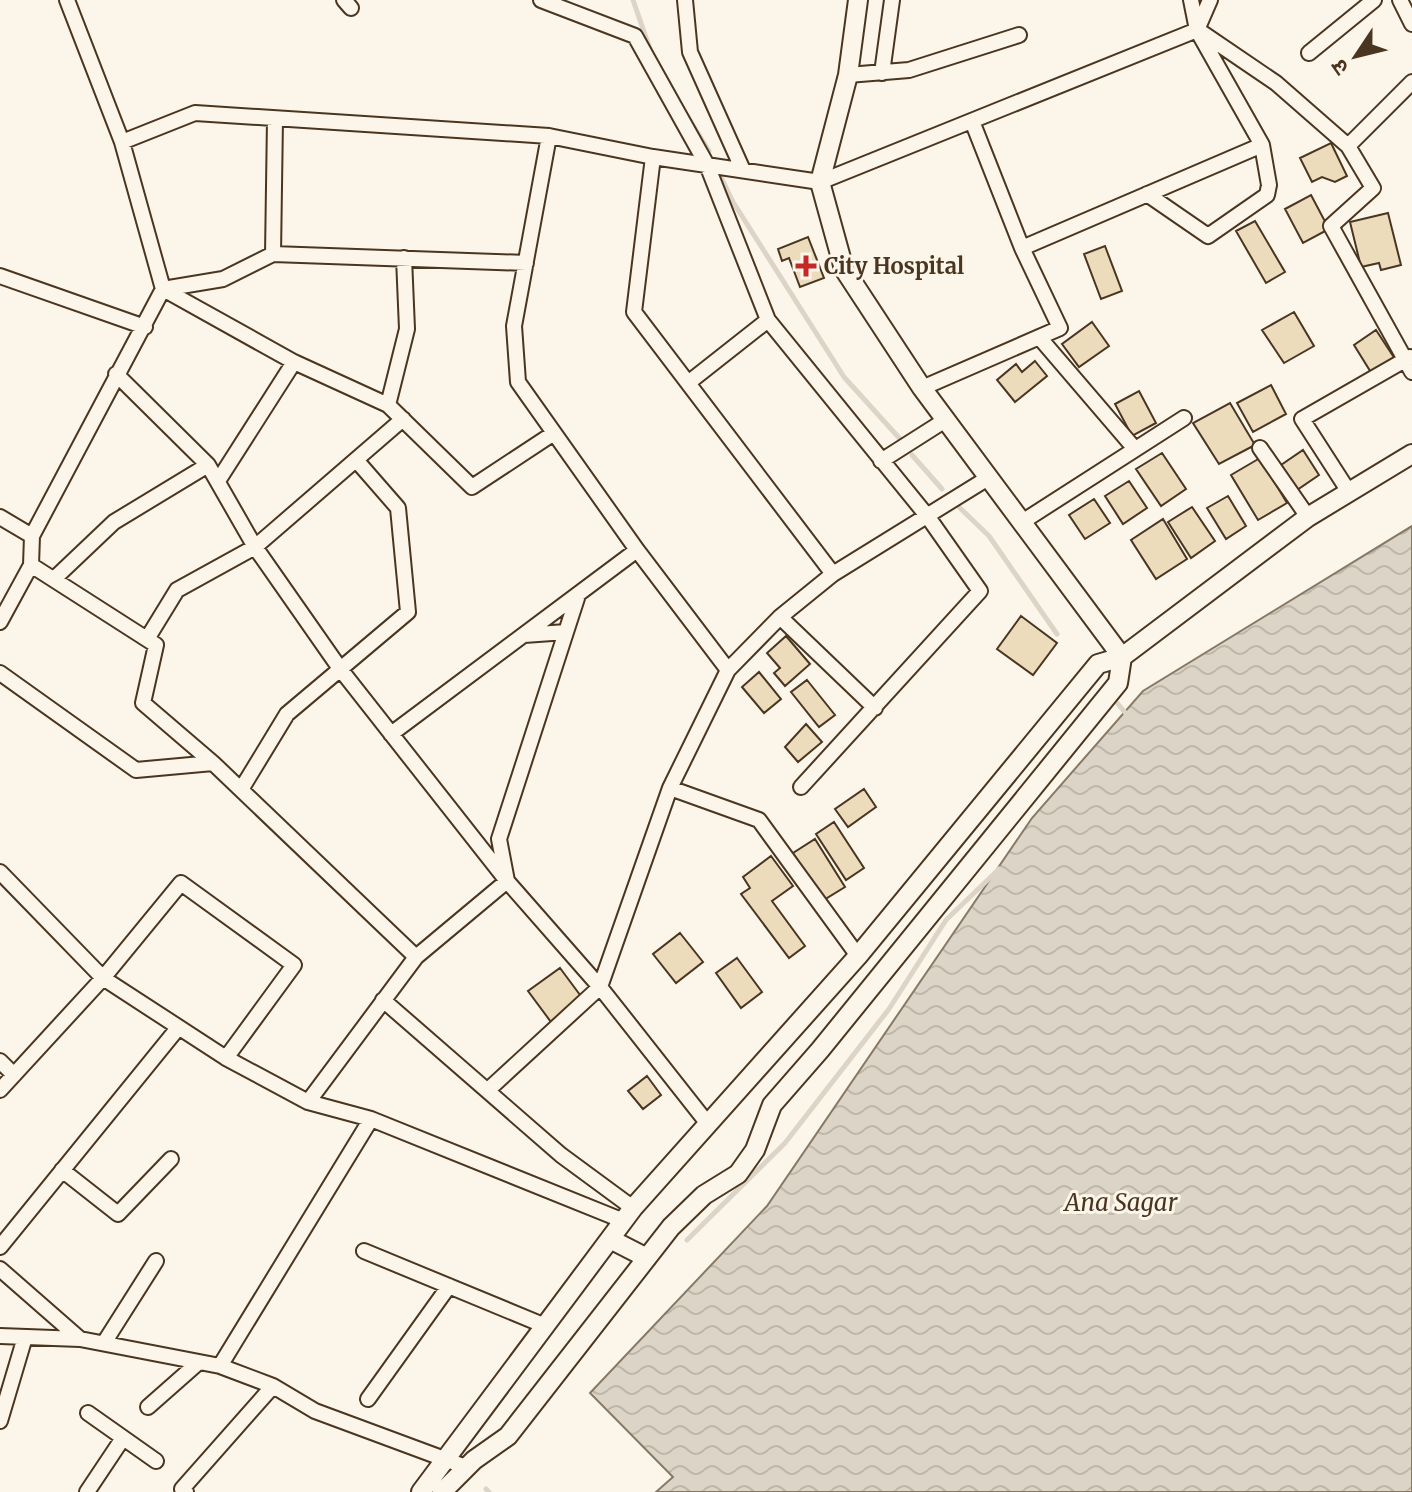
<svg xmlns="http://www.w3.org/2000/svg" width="1412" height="1492" font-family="Merriweather,'Noto Sans Devanagari',serif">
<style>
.water{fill:url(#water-waves);stroke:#887966;stroke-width:2}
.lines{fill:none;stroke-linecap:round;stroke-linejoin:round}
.stream{stroke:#dcd4c6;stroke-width:5}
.building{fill:#ecdcbc;stroke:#4a3520;stroke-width:2}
.minor-casing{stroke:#4a3520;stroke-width:18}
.tertiary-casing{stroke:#4a3520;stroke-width:22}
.minor{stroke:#fbf6e9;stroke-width:14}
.tertiary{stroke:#fbf6e9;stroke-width:18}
.poi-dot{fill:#c62828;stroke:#fbf6e9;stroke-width:3}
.labels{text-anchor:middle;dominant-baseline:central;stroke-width:6;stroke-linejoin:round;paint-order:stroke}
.poi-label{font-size:22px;font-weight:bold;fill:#4a3520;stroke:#fbf6e9;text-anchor:start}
.water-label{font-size:24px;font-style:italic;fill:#4a3520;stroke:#fbf6e9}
</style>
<defs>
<pattern id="water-waves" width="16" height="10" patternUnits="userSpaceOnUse" patternTransform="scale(2)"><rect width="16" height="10" fill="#dcd4c6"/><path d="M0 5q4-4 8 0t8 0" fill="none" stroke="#beb7aa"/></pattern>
</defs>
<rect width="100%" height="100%" fill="#fbf6e9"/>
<path class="water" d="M1412,526V1492H656L673,1477L590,1393L767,1206L1032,818L1143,691Z"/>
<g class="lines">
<path class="stream" d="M633,0L651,52
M689,119L709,151
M719,173L733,202L844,377L901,440
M912,455L942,489
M960,508L989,536L1057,634
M1118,704L1128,716
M687,1240L785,1143L889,1009L946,920L999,869
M486,1489L489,1492"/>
</g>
<path class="building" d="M1331,143L1347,176L1335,182L1322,177L1312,182L1300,158Z
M1311,195L1329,229L1303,243L1285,209Z
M1388,213L1401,265L1381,270L1379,263L1361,267L1350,222Z
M1255,221L1285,272L1266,283L1236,231Z
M808,237L824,278L800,287L789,258L782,261L778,249Z
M1105,246L1122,291L1101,299L1084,254Z
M1294,312L1314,346L1284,363L1262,330Z
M1092,322L1109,346L1079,367L1062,344Z
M1376,330L1395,359L1372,374L1354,345Z
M1035,361L1047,376L1015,402L997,380L1016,364L1022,372Z
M1271,385L1286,414L1253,432L1237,403Z
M1139,391L1156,423L1132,436L1115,404Z
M1230,403L1255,445L1219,464L1193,423Z
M1303,450L1319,475L1297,490L1281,465Z
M1162,453L1186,489L1161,506L1136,469Z
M1260,458L1287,503L1258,520L1231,475Z
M1129,481L1147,508L1123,524L1105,496Z
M1228,496L1246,526L1226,539L1207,508Z
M1094,499L1110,523L1085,539L1069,515Z
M1192,507L1215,541L1191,558L1168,522Z
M1163,519L1187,559L1156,579L1131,540Z
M1021,616L1057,643L1033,675L997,649Z
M786,636L810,664L785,686L774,673L780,668L767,653Z
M759,672L781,699L764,713L742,687Z
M807,680L835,715L819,727L791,692Z
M806,724L822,742L798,762L785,747Z
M864,789L876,807L848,827L835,809Z
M834,822L864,868L846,880L816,834Z
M815,839L845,887L822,901L793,853Z
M771,856L793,886L772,901L805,946L789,958L741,894L750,888L743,877Z
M680,933L703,962L676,983L653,954Z
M737,958L762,992L741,1008L716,973Z
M560,968L583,999L551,1022L528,991Z
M647,1076L661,1095L643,1109L628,1091Z"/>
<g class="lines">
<defs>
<path id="minor" d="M344,0L351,8
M541,0L635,36L707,165L768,320L928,517L980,591L801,787
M685,0L690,52L742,168
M1400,0L1412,24
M1201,32L1276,83L1348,146L1412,82
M1309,53L1374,0
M882,73L892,0
M848,75L909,70L1019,35
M275,119L273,254L526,263
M972,121L1022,248
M549,136L514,326L518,382L637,550L728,670
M122,142L195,113L549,136L653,157L820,182L1197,30L1210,0
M1348,146L1373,188L1331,226L1412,372
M653,157L634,312L833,574
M1147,194L1208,236L1267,195L1269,185L1262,145
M0,276L145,327
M163,289L294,362L388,405L472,487L554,433
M163,289L223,279L273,254
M1039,337L1135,449
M116,374L208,465L255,547L341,670L507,881L600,987L708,1124
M688,383L768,320
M922,388L1060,328L1022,248L1262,145L1197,30L1191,0
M388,405L407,329L404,258
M1260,448L1308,517
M881,461L947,419
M218,481L294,362
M1349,492L1302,419L1410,357
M0,517L32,536
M1022,522L1184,418
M31,565L156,645L143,703L213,763
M55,578L114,522L208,465
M780,617L875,708
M0,622L31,565L32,536L163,289L122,142L67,0
M524,635L566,632
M147,639L177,590L255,547L403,419
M0,673L136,770L213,763L416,957
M391,734L637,550
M242,788L287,714L408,612L398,508L357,461
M670,788L759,820L858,956
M0,872L103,978L226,1058L308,1102L371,1119L624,1221
M383,1000L561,1155L633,1208
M0,1061L14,1075
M0,1090L103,978L181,883L294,965L226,1058
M488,1090L600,987L670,788L728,670L780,617L833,574L988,478
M308,1102L416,957L507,881L499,839L578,595
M62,1170L118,1214L171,1159
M0,1247L178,1028
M364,1251L543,1325
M0,1269L80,1339
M0,1336L80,1339L220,1366L273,1386L315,1411L466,1467
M104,1343L156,1261
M220,1366L371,1119
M368,1399L449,1286
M148,1407L199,1362
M88,1413L156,1461
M0,1421L25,1337
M87,1492L123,1438
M186,1492L182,1489L273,1386"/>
<path id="tertiary" d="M610,1239L647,1258
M421,1492L633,1208L858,956L1098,664L1122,657L1308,517L1412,454
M442,1492L474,1460L508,1436L671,1227L704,1195L738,1174L755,1150L772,1105L820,1050L1118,683L1122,657L922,388L844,269L820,182L848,75L858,0"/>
</defs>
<use href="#minor" class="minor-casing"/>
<use href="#tertiary" class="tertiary-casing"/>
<use href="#minor" class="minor"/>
<use href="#tertiary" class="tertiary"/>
</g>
<path class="poi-dot" d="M802 254h8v8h8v8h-8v8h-8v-8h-8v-8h8z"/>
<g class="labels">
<g class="poi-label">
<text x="824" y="266">City Hospital</text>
</g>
<g class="water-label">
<text x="1121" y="1202">Ana Sagar</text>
</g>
</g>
<g transform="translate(1356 56) rotate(235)" stroke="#fbf6e9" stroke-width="6" paint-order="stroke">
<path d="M0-6L14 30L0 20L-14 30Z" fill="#4a3520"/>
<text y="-12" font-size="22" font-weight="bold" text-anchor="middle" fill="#4a3520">उ</text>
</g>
</svg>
